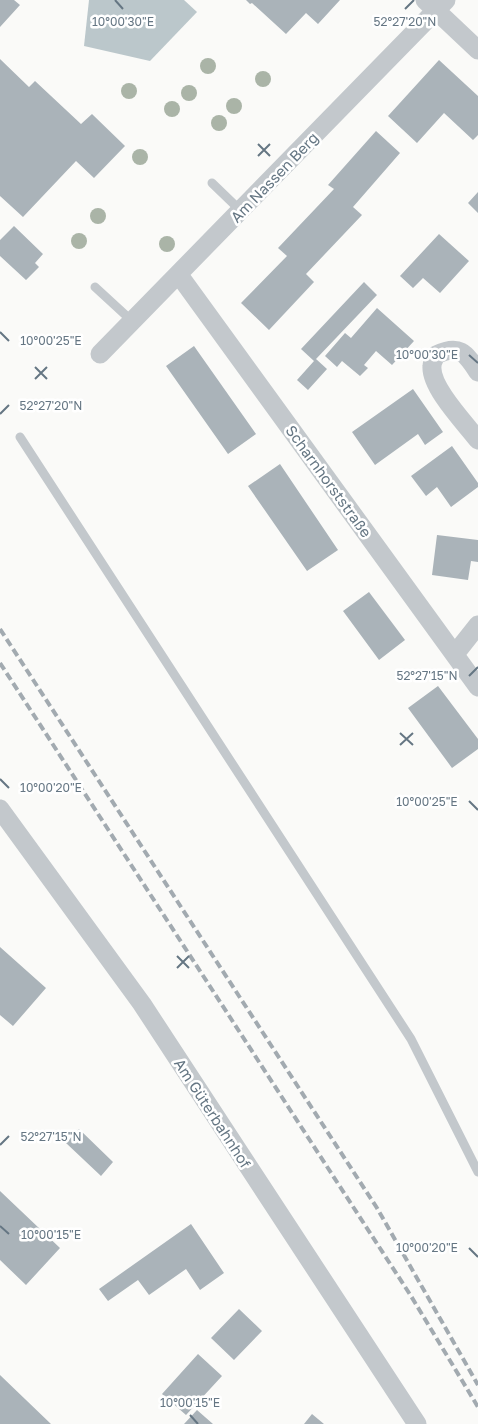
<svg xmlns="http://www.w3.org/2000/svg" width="478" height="1424" font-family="'Golos Text',sans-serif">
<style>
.water{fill:#bbc7cb}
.building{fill:#aab3b9}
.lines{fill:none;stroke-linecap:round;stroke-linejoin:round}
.service{stroke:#c3c8cc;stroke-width:9}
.minor{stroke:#c3c8cc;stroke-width:19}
.rail{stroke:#a2aab0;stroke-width:4;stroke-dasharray:8 4;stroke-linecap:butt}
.tree{fill:#aab4a7}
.ticks{fill:none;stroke:#657683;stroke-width:2}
.labels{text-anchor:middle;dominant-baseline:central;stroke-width:5;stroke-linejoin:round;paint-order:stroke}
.street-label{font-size:15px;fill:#657683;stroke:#fff}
.ticks-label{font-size:12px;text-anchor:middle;fill:#657683;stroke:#fff;stroke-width:5;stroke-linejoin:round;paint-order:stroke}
</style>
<rect width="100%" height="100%" fill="#fafaf8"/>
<path class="water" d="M89,0H184L197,12L150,61L84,46Z"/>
<path class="building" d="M0,0H14L20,5L0,27Z
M246,0H340L318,24L306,13L286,34L252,3L250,4Z
M0,59L29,87L35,81L81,124L92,114L125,146L94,178L76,161L23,217L0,196Z
M439,60L478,96V135L473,140L444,113L417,143L388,116Z
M376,131L400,153L353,207L362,215L306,274L314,282L269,330L241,303L287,256L278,248L334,189L328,185Z
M478,192V213L468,203Z
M14,226L43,254L35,263L39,267L26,280L0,256V240Z
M439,234L469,261L440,293L423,278L413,288L400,276Z
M364,282L377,295L316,359L327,369L308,390L297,380L314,361L301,349Z
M377,308L414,341L392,365L376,351L364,365L368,368L360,376L342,361L337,367L325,356L345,333L351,338Z
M194,346L256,434L228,454L166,366Z
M413,389L443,432L425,445L418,434L375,465L352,432Z
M452,446L478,483V487L451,507L437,487L426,496L411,476Z
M280,464L338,550L307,571L248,486Z
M437,535L478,540V562L471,561L468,580L432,575Z
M369,592L405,640L379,660L343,611Z
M438,686L478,739V749L452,768L408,708Z
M0,947L46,988L13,1026L0,1015Z
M79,1129L113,1162L101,1176L66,1143Z
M0,1191L60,1248L26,1285L0,1260Z
M191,1224L224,1273L200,1290L186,1269L149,1295L138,1280L108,1301L99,1289Z
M239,1309L262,1331L234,1360L211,1338Z
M198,1354L222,1376L186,1415L162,1394Z
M0,1375L51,1424H0Z
M197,1410L213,1424H184Z
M312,1414L324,1424H304Z"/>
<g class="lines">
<path class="service" d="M212,183L241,211
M95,287L132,321
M20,437L411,1039L478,1172"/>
<path class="minor" d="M425,0L478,50
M179,275L478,687
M100,354L446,0
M478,372C465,352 459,344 436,355C434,359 432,363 432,366C430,387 465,423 478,440
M455,654L478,625
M0,809L142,1004L417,1424"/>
<path class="rail" d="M0,629L377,1208L478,1385
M0,663L411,1296L478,1407"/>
</g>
<g class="tree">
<circle cx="208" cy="66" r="8"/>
<circle cx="263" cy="79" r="8"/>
<circle cx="129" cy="91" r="8"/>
<circle cx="189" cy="93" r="8"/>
<circle cx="234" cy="106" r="8"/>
<circle cx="172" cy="109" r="8"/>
<circle cx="219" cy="123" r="8"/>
<circle cx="140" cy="157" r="8"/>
<circle cx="98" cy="216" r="8"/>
<circle cx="79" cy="241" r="8"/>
<circle cx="167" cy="244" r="8"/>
</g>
<path class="ticks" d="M115,0L123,9M405,9L414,0M258,144L270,156M258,156L270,144M0,332L9,341M469,355L478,363M35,367L47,379M35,379L47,367M0,414L9,405M469,676L478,667M400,733L413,745M400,745L413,733M0,779L9,788M469,801L478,810M177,956L189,968M177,968L189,956M0,1145L9,1136M0,1226L9,1234M469,1248L478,1257M190,1415L198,1424"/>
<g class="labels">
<g class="street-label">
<text transform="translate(274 177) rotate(-46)">Am Nassen Berg</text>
<text transform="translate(329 481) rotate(54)">Scharnhorststraße</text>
<text transform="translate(213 1113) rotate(57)">Am Güterbahnhof</text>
</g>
</g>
<g class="ticks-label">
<text x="123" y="26">10°00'30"E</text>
<text x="405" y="26">52°27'20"N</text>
<text x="51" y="345">10°00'25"E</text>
<text x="427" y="359">10°00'30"E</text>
<text x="51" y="410">52°27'20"N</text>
<text x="427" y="680">52°27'15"N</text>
<text x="51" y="792">10°00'20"E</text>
<text x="427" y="806">10°00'25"E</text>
<text x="51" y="1141">52°27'15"N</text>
<text x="51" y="1239">10°00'15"E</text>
<text x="427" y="1252">10°00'20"E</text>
<text x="190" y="1407">10°00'15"E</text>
</g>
</svg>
